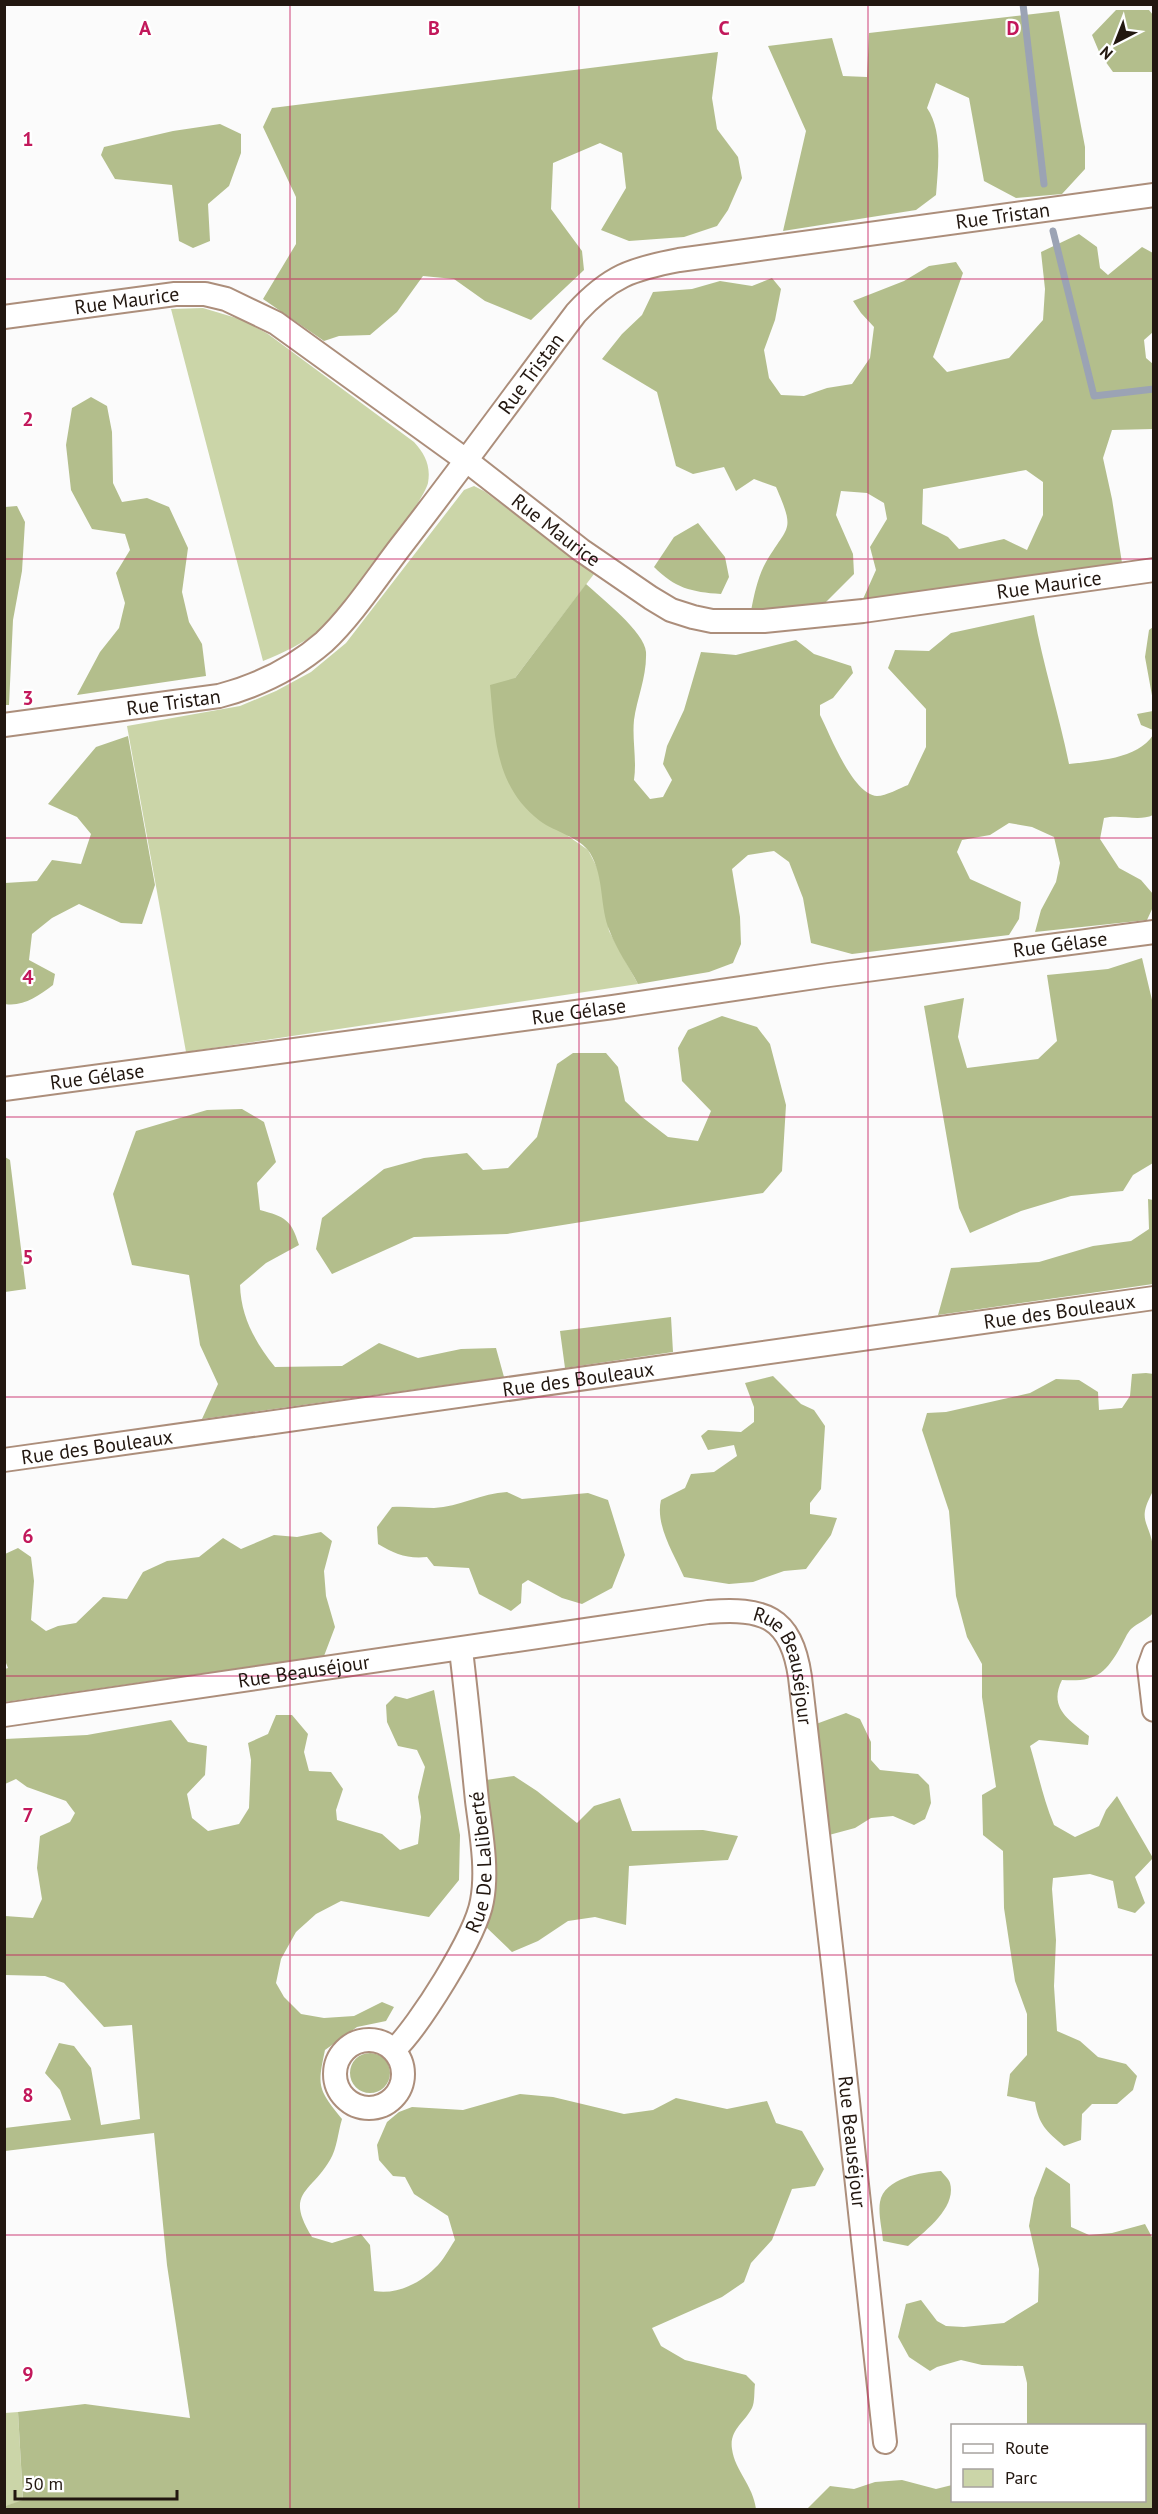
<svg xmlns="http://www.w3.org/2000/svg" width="1158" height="2514" font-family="'PT Sans',sans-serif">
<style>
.green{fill:#cbd5a8}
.forest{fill:#b3be8c;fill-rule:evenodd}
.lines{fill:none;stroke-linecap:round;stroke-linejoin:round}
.stream{stroke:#9ba3b4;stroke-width:7}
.street-casing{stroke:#ac8e7b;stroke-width:26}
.street{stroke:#fff;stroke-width:22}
.grid{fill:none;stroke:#c2185b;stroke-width:1.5;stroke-opacity:0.55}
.labels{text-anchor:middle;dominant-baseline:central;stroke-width:4.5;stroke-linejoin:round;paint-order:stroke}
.street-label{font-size:20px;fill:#221710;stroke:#fff}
.grid-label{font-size:20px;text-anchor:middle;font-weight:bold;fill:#c2185b;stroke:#fff;stroke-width:4.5;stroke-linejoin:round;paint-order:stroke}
</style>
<rect width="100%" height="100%" fill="#fbfbfb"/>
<path class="green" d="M203,308L243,320L268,334L414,442C425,454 431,466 428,483C422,506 340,612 319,630C303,644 283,653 263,661L171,309Z
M474,486L484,491L594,574L515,678L568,836L588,850L600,873L609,931L638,984L186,1052L127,726L240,706L276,691L311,672L346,643L464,490Z
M18,2412L23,2501L5,2506V2413Z"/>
<path class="forest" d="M1116,10H1149L1153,15V72H1113L1100,54L1092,35Z
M1059,11L1085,147V169L1062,194L1016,198L984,181L969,98L936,83L927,108C943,131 938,168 936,195L916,210L783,231L806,131L768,46L832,38L843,76L867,77L869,33Z
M718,52L712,98L717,129L738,157L742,178L728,210L717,226L684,237L629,241L601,230L626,188L622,153L600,143L553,163L551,209L582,251L584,270L531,320L485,301L454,279L423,276L397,312L370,335L339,336L324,341L263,299L296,244V197L263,127L272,108Z
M220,124L241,134V153L229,186L208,204L210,241L193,248L179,241L172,185L115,179L101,155L104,147L173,131Z
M1079,234L1097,247L1100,268L1108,275L1142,247L1153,253V332L1144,340L1146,358L1153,364V429L1112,430L1103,458L1112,499L1122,563L863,599L876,570L870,547L887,519L884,503L867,493L841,491L836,515L853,554L854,574L824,604L751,611C754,595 758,576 766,562C788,524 796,533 776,487L754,479L736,491L724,467L693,474L676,466L657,392L602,359L622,334L642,315L653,292L692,289L720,281L752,286L772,278L781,289L775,320L764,350L769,378L781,395L804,396L827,388L852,384L870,358L874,327L861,313L853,301L904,281L929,266L956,262L963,273L933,357L947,372L1009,358L1043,320L1045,289L1041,252ZM1026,470L1043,482V515L1027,550L1004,539L959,549L948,537L922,524L923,489Z
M91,397L107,406L112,432L113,483L122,502L147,498L169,507L188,548L182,592L189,622L202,644L206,676L77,695L100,652L119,628L125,603L116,573L130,550L125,534L92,529L71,490L66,445L72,408Z
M17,506L25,522L22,571L13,620L9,705H5V507Z
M698,523L725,557L729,577L721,594C691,592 675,588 654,567L674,537Z
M586,584C601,598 645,632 646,652C647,676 637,698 634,720C632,740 637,760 634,780L650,799L663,797L672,780L663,764L667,746L684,710L701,652L736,655L796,640L814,654L851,666L853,673L833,698L820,705V715C830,734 852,794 877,796C886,796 900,788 908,785L926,747V709L888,668L895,650L929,651L951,633L1034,615C1043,665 1059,714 1069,764C1096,761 1138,759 1153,735V815C1139,822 1120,814 1104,818L1100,839L1119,868L1141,880L1153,894V907L1147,920L1035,932L1041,910L1056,882L1060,863L1054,837L1032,827L1009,823L990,835L962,840L957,852L970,879L1021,902L1019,919L1009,935L852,954L811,943L803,898L789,862L774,851L748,855L732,869L740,917L741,944L733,963L709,972L638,984C629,967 617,950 610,932C599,906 605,878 590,853C580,837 555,832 540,821C495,787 495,737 490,685L515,678Z
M1153,627V701L1145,657L1149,630Z
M1153,711H1154L1153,730L1141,725L1137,714Z
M128,736L155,885L142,924L121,923L79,904L52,918L32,934L29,960L55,974L53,985C38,996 23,1007 5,1004V883L37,881L52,860L81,864L91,834L77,817L48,804L96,747Z
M1142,958L1152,1000L1153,1022V1163L1133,1175L1123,1191L1071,1196L1021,1211L970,1233L959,1208L924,1006L964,998L958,1037L967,1068L1038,1059L1057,1041L1047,975L1108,969Z
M722,1016L757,1027L770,1044L786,1105L782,1171L763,1193L507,1234L414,1237L332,1274L316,1249L322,1218L384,1169L424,1158L467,1153L483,1170L508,1168L537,1137L557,1064L573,1053H606L618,1067L625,1101L642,1117L668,1137L698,1141L711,1111L682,1081L678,1048L688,1030Z
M242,1109L264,1122L276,1162L257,1183L260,1210C285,1217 291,1219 299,1245L266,1263L240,1285C241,1317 255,1342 275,1367L342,1366L379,1343L418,1358L461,1349L496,1348L504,1377L202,1419L218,1384L200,1345L189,1275L132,1265L113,1194L136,1131L207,1110Z
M5,1157L10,1160L26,1289L5,1292Z
M1148,1199L1153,1200V1284L938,1315L951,1268L1039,1262L1093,1246L1131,1241L1149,1229Z
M671,1317L673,1352L565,1368L560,1331Z
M1146,1373L1154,1374L1153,1491C1137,1521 1148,1519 1153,1546C1157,1564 1154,1593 1153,1613C1147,1620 1137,1623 1131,1629C1127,1633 1124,1641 1121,1646C1105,1675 1095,1682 1062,1680C1048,1708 1069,1720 1089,1736L1088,1745L1039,1740L1030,1746C1038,1772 1043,1799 1054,1825L1075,1837L1099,1826L1106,1810L1117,1796L1153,1858L1135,1877L1145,1903L1135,1913L1118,1908L1113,1881L1090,1874L1053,1878L1052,1889L1056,1940L1054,1986L1057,2031L1080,2041L1098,2057L1126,2064L1137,2076L1133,2090L1117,2104H1092L1082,2114L1081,2140L1064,2146C1046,2131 1039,2125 1035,2102L1007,2096L1010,2074L1027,2055V2014L1015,1981L1004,1908L1003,1851L983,1835L982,1795L996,1787L982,1697V1664L967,1637L956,1596L949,1511L922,1430L927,1413L946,1412L1030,1393L1056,1379L1079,1380L1098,1392L1099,1410L1122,1408L1130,1396L1132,1374Z
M773,1376L801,1404L814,1410L825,1426L821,1489L810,1503V1514L837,1518L831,1535L806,1569L784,1571L753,1582L729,1584L684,1577C674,1554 655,1525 661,1500L685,1488L691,1474L714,1472L737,1456L734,1445L708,1450L701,1436L708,1430L741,1432L754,1422V1407L745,1383Z
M507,1492L522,1499L588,1493L608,1500L625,1555L612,1588L582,1604L562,1598L528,1580L522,1584L521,1603L511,1611L479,1594L469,1568L434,1566L427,1557C407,1559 395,1554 378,1544L377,1527L392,1507C406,1506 420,1508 434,1508C459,1507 482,1493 507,1492Z
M321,1532L332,1541L324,1571L326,1596L335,1627L324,1656L5,1702V1669L8,1668L4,1658L5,1554L18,1548L31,1557L34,1581L31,1620L46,1631L58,1626L76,1623L103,1597L127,1599L143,1572L167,1561L199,1557L223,1538L241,1549L274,1535L297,1537Z
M434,1690L460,1835L459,1880L429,1917L341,1901L316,1914L296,1932L281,1959L276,1983L284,1997L301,2014L324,2018L354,2016L382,2002L394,2007L386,2021L357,2027L325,2050C317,2087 318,2089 342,2119C338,2132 337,2149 330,2160C311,2193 284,2192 312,2237L332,2243L361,2234L370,2245L374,2291C396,2295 419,2284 435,2268C443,2261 449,2249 455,2240L448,2216L414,2194L405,2177L393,2176L379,2160L377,2145L387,2122L399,2112L412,2107L463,2110L520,2094L553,2097L624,2114L653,2110L676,2098L727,2109L767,2101L776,2123L802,2131L824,2169L815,2186L792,2189L772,2240L751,2263L744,2282L722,2297L652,2328L661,2346L685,2360L746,2375L755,2384C754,2391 755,2402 752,2408C745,2422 729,2430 732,2449C735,2471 753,2485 756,2509H5V2506L23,2500L18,2412L85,2404L190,2418L167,2265L154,2133L5,2151V2128L71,2120L60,2090L45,2073L59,2043L74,2046L91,2068L101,2125L140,2119L132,2025L104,2027L64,1983L45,1976L5,1975V1916L33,1918L42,1899L37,1868L40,1836L70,1822L75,1813L66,1801L27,1787L16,1779L5,1784V1739L87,1735L171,1720L188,1742L207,1746L205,1775L187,1794L192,1818L208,1831L239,1824L249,1808L251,1760L248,1743L268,1734L276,1715H292L308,1734L304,1752L309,1771L331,1772L343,1789L336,1810L337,1820L382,1834L400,1850L418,1844L421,1817L418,1797L425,1767L417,1750L398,1746L387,1722L386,1705L395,1696L407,1699Z
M846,1713L860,1719L871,1742V1760L880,1770L918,1774L929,1785L931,1803L925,1819L914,1825L893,1816L871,1818L855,1828L829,1835L816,1724Z
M514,1776L537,1791L577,1823L594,1806L620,1798L632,1831L703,1830L738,1836L728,1860L629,1866L626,1925L595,1917L568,1921L538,1941L512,1952L486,1927L495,1898V1862L486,1780Z
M350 2073a20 20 0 1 1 40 0a20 20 0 1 1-40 0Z
M1046,2167L1070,2184L1071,2227L1089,2235L1112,2233L1145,2224L1153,2239V2509H807L830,2486L854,2489L875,2482L902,2480L936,2489L952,2485V2500H1144V2426L1027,2425V2383L1023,2366L982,2365L961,2360L937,2367L930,2371L909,2357L898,2337L906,2304L921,2300L937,2321L946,2326L964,2327L1004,2323L1038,2302L1039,2269L1029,2226L1034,2198Z
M941,2171C944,2175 949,2179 950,2183C957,2208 924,2232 908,2246L883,2241C882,2229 878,2213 880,2202C884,2178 922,2172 941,2171Z"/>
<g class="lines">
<path class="stream" d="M1023,4L1044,184
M1053,231L1094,396L1154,389"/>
<defs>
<g id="street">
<path id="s1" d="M4,317L175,294H205L226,299L276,323L467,461L581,550L651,598L671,610L693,617L712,621H764L863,611L1154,570"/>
<path id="s2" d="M4,725L219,696C257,686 294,668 324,642C351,617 378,576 401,546C461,469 518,390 576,313C610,276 632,269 679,260L1154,195"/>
<path id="s3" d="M4,1089L613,1007L829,975L1154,932"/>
<path id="s4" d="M4,1460L1154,1298"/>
<path d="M1154,1653L1149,1667L1154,1710"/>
<path id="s5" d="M4,1715L708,1612C763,1608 791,1615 800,1677L834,1973L885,2442"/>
<circle cx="369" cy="2074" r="34"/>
<path id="s6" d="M394,2050C419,2026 476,1936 482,1901C488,1869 481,1833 477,1801C472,1750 467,1700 461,1650"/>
</g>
</defs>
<use href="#street" class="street-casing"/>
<use href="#street" class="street"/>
</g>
<path class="grid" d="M290,4V2510M579,4V2510M868,4V2510M4,279H1154M4,559H1154M4,838H1154M4,1117H1154M4,1397H1154M4,1676H1154M4,1955H1154M4,2235H1154"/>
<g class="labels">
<g class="street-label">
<text stroke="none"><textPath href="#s2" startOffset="1196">Rue Tristan</textPath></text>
<text stroke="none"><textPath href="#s1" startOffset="124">Rue Maurice</textPath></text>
<text stroke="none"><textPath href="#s2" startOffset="675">Rue Tristan</textPath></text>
<text stroke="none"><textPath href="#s1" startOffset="628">Rue Maurice</textPath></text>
<text stroke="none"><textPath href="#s1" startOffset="1150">Rue Maurice</textPath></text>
<text stroke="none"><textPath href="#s2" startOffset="171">Rue Tristan</textPath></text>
<text stroke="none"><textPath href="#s3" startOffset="1066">Rue Gélase</textPath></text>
<text stroke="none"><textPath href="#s3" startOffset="580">Rue Gélase</textPath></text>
<text stroke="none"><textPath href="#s3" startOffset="94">Rue Gélase</textPath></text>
<text stroke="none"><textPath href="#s4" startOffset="1066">Rue des Bouleaux</textPath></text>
<text stroke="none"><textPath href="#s4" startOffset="580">Rue des Bouleaux</textPath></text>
<text stroke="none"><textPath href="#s4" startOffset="94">Rue des Bouleaux</textPath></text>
<text stroke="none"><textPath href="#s5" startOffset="303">Rue Beauséjour</textPath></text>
<text stroke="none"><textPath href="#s5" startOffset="824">Rue Beauséjour</textPath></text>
<text stroke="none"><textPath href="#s6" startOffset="213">Rue De Laliberté</textPath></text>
<text stroke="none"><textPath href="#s5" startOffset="1310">Rue Beauséjour</textPath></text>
</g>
</g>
<g class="grid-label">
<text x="145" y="35">A</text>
<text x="434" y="35">B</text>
<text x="724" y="35">C</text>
<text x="1013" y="35">D</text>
<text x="28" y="146">1</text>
<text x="28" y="426">2</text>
<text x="28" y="705">3</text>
<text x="28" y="984">4</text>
<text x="28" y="1264">5</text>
<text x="28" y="1543">6</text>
<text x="28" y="1822">7</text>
<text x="28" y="2102">8</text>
<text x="28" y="2381">9</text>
</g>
<rect width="1158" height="2514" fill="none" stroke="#221710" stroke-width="12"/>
<rect x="951" y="2424" width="195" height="78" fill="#ffffff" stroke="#a7a29f" stroke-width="1.5"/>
<rect x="963" y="2444" width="30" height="9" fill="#ffffff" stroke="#a7a29f" stroke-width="1.5"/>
<text x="1005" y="2454" font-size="18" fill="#221710">Route</text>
<rect x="963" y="2469" width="30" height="18" fill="#cbd5a8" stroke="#a7a29f" stroke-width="1.5"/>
<text x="1005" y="2484" font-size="18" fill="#221710">Parc</text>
<g transform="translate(1116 42) rotate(222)" stroke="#ffffff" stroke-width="4.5" paint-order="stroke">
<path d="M0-4.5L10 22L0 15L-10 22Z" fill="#221710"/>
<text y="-9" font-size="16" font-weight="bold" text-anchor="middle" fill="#221710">N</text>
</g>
<path d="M15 2490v9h162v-9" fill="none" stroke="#221710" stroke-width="3"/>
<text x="24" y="2490" font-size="18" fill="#221710" stroke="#ffffff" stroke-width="4.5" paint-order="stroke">50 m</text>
</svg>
